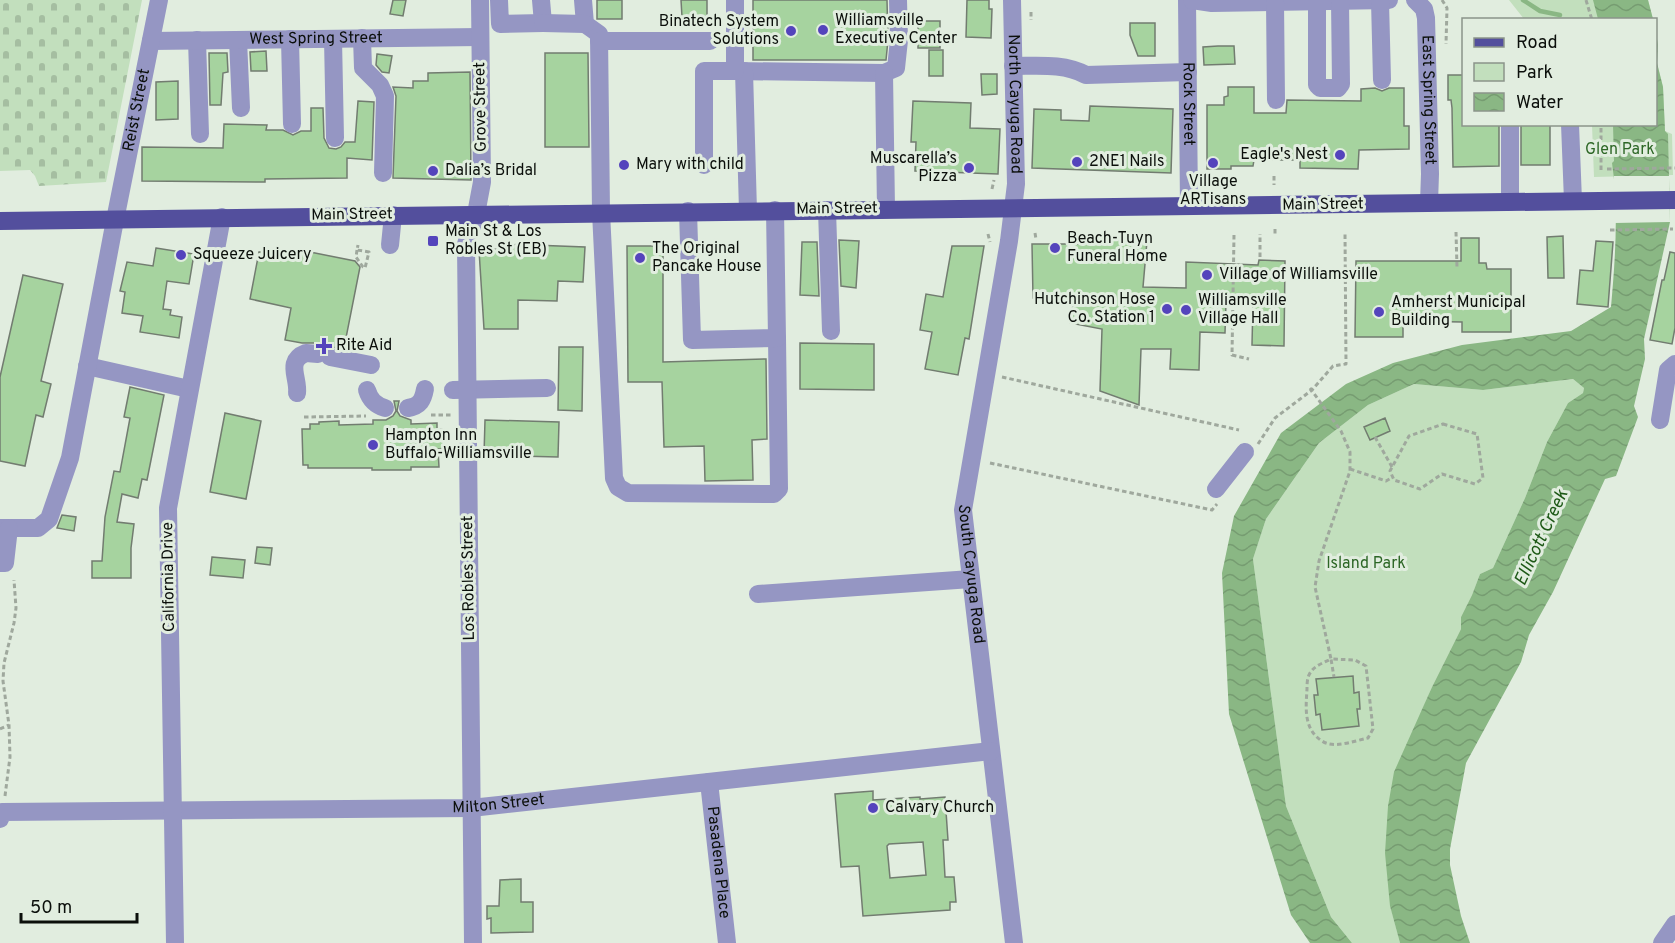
<svg xmlns="http://www.w3.org/2000/svg" width="1675" height="943" font-family="Overpass,sans-serif">
<style>
.cemetery{fill:url(#cemetery-stones)}
.green{fill:#c2dfbd}
.water{fill:url(#water-waves)}
.pier{fill:#e1eddf}
.lines{fill:none;stroke-linecap:round;stroke-linejoin:round}
.stream{stroke:#8ab784;stroke-width:4.5}
.building{fill:#a6d39f;stroke:#727c70;stroke-width:1.5;fill-rule:evenodd}
.path{stroke:#9fa89d;stroke-width:3;stroke-dasharray:4.5 3;stroke-linecap:butt}
.minor{stroke:#9596c3;stroke-width:18}
.major{stroke:#534f9d;stroke-width:18}
.poi-dot{fill:#5444bc;stroke:#e1eddf;stroke-width:2}
.labels{text-anchor:middle;dominant-baseline:central;stroke-width:6;stroke-linejoin:round;paint-order:stroke}
.poi-label{font-size:16px;fill:#0b0f0b;stroke:#e1eddf;text-anchor:start}
.street-label{font-size:16px;fill:#0b0f0b;stroke:#e1eddf}
.park-label{font-size:16px;fill:#2c6625;stroke:#e1eddf}
.water-label{font-size:18px;font-style:italic;fill:#1d5916;stroke:#e1eddf}
</style>
<defs>
<pattern id="cemetery-stones" width="16" height="16" patternUnits="userSpaceOnUse" patternTransform="scale(1.5)"><rect width="16" height="16" fill="#c2dfbd"/><path d="M2 7V4a2 2 0 0 1 4 0v3zM10 15v-3a2 2 0 0 1 4 0v3z" fill="#a5bea1"/></pattern>
<pattern id="water-waves" width="16" height="10" patternUnits="userSpaceOnUse" patternTransform="scale(1.5)"><rect width="16" height="10" fill="#8ab784"/><path d="M0 5q4-4 8 0t8 0" fill="none" stroke="#769c71"/></pattern>
</defs>
<rect width="100%" height="100%" fill="#e1eddf"/>
<path class="cemetery" d="M0,0H142L106,182L39,186L35,176L30,170L0,171Z"/>
<path class="green" d="M1509,0H1648L1653,19H1524Z
M1656,33L1658,45L1657,63L1663,87L1665,131L1672,134L1673,175L1594,177L1592,125L1656,124Z
M1573,379L1584,388L1583,393L1568,403L1547,442L1525,498L1493,568L1480,574L1472,595L1461,617V629L1432,687L1408,744L1390,905L1400,943H1352L1331,917L1286,806L1253,559L1266,519L1319,443L1368,405L1414,384L1483,390Z"/>
<path class="water" d="M1593,0H1648L1653,19H1598Z
M1656,33L1658,45L1657,63L1663,87L1665,131L1668,134L1670,222L1644,339L1645,359L1634,406L1638,417L1616,476L1605,479L1553,592L1529,635L1521,662L1466,763L1450,849V865L1461,916L1470,943H1400L1390,906L1385,853L1388,806L1394,772L1432,687L1461,629V617L1472,595L1480,574L1493,568L1525,498L1547,442L1568,403L1583,393L1584,388L1573,379L1483,390L1414,384L1368,405L1319,443L1266,519L1253,559L1286,806L1331,917L1352,943H1310L1291,915L1229,714L1222,573L1234,516L1281,433L1346,384L1393,363L1462,345L1571,331L1611,307C1615,262 1619,208 1612,163L1614,161L1613,125L1656,124Z"/>
<path class="pier" d="M1614,176H1669L1670,222L1614,223Z"/>
<g class="lines">
<path class="stream" d="M1523,0L1540,11L1560,15"/>
</g>
<path class="building" d="M393,0H406L403,16L390,14Z
M597,0H622V19H597Z
M681,0H707V16L682,17Z
M753,0H887L888,40L886,60H753Z
M967,0H989V9H992L991,38L966,37Z
M918,21H940V48H918Z
M1130,23H1155V56H1138L1130,35Z
M1218,46H1234L1235,64L1204,65L1203,47Z
M929,50H943V76H929Z
M266,51L267,71H251L250,52Z
M209,53H227L228,72L223,73L221,105H210Z
M545,53H588L589,147H545Z
M377,54L392,56L389,73L382,72L376,65Z
M470,72L471,180L393,178L396,96L393,87L413,88V81H428V73Z
M981,74H997V94L982,95Z
M1448,75H1464V124H1499V166L1453,167L1452,108L1451,100H1448Z
M178,81V119L156,120V82Z
M1228,87H1254V113H1286L1287,100L1361,101V89L1375,88L1382,91L1389,88H1404V126H1409V149L1359,150L1358,169L1300,168V160H1254L1253,166H1231V169H1207V105H1224V97L1228,96Z
M358,101L374,102L372,160L347,158V178L265,179V182L142,181V147L223,148L224,124L267,125L266,130H283L293,135L301,131H311V108H323L324,138L329,148L336,149L341,147L345,142H355Z
M913,101L971,103L970,128L1000,129L998,174L915,171L916,142H911Z
M1090,106L1173,109L1171,173L1032,168L1034,109L1061,110V120L1089,121Z
M1521,124H1550V165H1521Z
M1563,236L1564,278H1548L1547,237Z
M1461,238H1479V263H1486L1487,269H1511V332H1462V322L1403,321V337H1355L1356,261H1461Z
M839,240L859,241L856,288L841,286Z
M1111,240L1147,241L1143,287L1186,288V262L1258,265L1259,260L1285,261L1284,346L1252,345L1253,302H1226L1225,333L1200,332L1199,370L1170,369L1171,349H1141L1139,405L1100,391L1102,329L1070,323L1074,298H1033L1032,244H1111Z
M1596,241L1613,242L1608,307L1577,304L1580,270L1593,271Z
M802,242H817L819,296L800,295Z
M533,243V245L585,247L583,282L558,281L557,301L518,300V329H484L479,250L501,249V246Z
M627,246H663V362L766,359L767,439L752,440L753,480L705,481L704,446L664,447L662,382H628Z
M952,246H984L969,339L965,338L958,375L925,369L932,332L920,330L926,294L943,297Z
M156,248L194,254L189,284L167,281L163,309L171,310L170,315L182,317L179,338L140,332L143,316L122,313L125,292L120,291L127,262L153,266Z
M305,251L355,261L360,267L344,348L326,347L319,343H302L285,340L291,308L250,299L259,252Z
M1670,252L1675,253V328L1672,344L1650,340L1662,280H1664Z
M23,275L63,284L41,381L51,384L43,417L36,415L25,466L0,461V377Z
M800,343L874,344V390L800,389Z
M559,347H583L582,411L558,410Z
M130,387L164,395L147,480L142,479L138,498L122,494L117,522L134,524L131,548V578H92V561H102L105,517L114,471L120,472L130,418L124,417Z
M394,401H399L397,411L400,416L411,420V424L437,423V430L444,429V449H438L439,467H411V470H372V468H308V465H303L302,429H310V424H319V422L339,421V425L373,424V420H386L393,416L396,411Z
M225,413L261,421L246,499L210,492Z
M1385,418L1390,431L1370,440L1364,427Z
M485,420L559,422L558,457L484,455Z
M62,515L76,517L74,531L57,528Z
M257,547L272,548L270,565L255,563Z
M212,557L245,560L243,578L210,575Z
M1353,676L1354,693L1359,692L1360,709H1357L1359,726L1322,730L1320,714L1316,715L1314,695H1318L1316,679Z
M873,791V800L920,797V799L945,797L948,840H943L945,877H954L956,902H950V910L863,916L859,866L841,867L835,794ZM923,842L926,875L890,878L887,846L889,844Z
M521,879V902H533V932L491,933V918L487,919V906H499L500,880Z"/>
<g class="lines">
<path class="path" d="M1442,0L1447,8L1446,44
M1586,0L1592,20
M1031,12V20
M1607,169L1675,168
M1601,170V124
M1274,176V185
M992,189L994,180
M1275,229V234
M1610,230L1673,229
M1456,232L1457,268
M1035,233L1036,239
M988,234L990,242
M1234,235L1232,355L1249,359
M275,247L276,251
M357,250L356,257L363,267L365,268L369,252L357,250L358,245
M1260,257V234
M1002,377L1239,430
M1310,388L1341,431L1350,452V471L1319,561L1315,587L1331,659L1355,660L1366,666L1373,729L1368,738C1354,741 1334,749 1322,741C1303,729 1306,707 1307,689C1307,685 1307,679 1309,675C1313,666 1323,663 1331,659L1334,677
M431,415H451
M304,417L366,416
M1443,424L1477,434L1483,478L1475,484L1442,474L1420,489L1394,480L1390,471L1409,436Z
M1375,437L1392,467
M1258,444L1275,418L1312,390L1333,366L1346,364L1345,233
M990,463L1212,510L1217,504
M1350,469L1386,481L1393,477
M0,729L9,725
M5,796L10,757L9,725L3,681L4,663L14,623L16,608L14,580"/>
<g class="minor">
<path d="M499,0L500,24L543,23L541,0"/>
<path d="M583,0L585,24L599,34L601,212L614,478L618,487L628,493L774,494L779,489L777,338"/>
<path id="s1" d="M1012,0L1016,184L1009,241L963,510L1014,943"/>
<path id="s2" d="M1187,0L1189,206"/>
<path d="M1192,0L1212,3L1389,0"/>
<path id="s3" d="M1415,0L1424,9L1426,18L1430,174L1429,203"/>
<path d="M1317,1V85L1320,88H1338L1341,84L1340,1"/>
<path d="M1380,1L1382,80"/>
<path d="M1275,2L1276,100"/>
<path d="M543,23L585,24"/>
<path d="M362,38L363,68L380,85L385,96L383,173"/>
<path d="M290,39L292,124"/>
<path d="M333,39L335,138"/>
<path d="M197,40L200,134"/>
<path d="M238,40L241,108"/>
<path id="s4" d="M151,41L480,37"/>
<path d="M599,41H710"/>
<path d="M1013,66C1038,66 1064,63 1086,75L1188,72"/>
<path d="M735,71L884,73L896,68L899,40L898,0"/>
<path d="M744,71L748,211"/>
<path d="M884,73L886,209"/>
<path d="M1510,124V202"/>
<path d="M1570,124L1573,201"/>
<path d="M704,165V71H735V0"/>
<path d="M827,210L831,331"/>
<path d="M688,211L692,340L777,338L775,210"/>
<path d="M390,245L393,215"/>
<path d="M330,357L371,365"/>
<path d="M87,366L189,389"/>
<path d="M367,390C370,400 375,405 385,408"/>
<path d="M453,390L547,388"/>
<path d="M297,393C299,378 285,361 306,353L318,354"/>
<path d="M408,408C420,406 423,400 425,389"/>
<path d="M1660,420L1668,370L1675,364"/>
<path d="M1216,489L1245,452"/>
<path id="s5" d="M0,528H38L49,519L70,458L115,220L159,0"/>
<path d="M0,563H5L9,528"/>
<path d="M758,594L971,579"/>
<path id="s6" d="M709,782L727,943"/>
<path id="s7" d="M0,819L2,812L471,808L991,751"/>
<path d="M175,943L168,508L222,217"/>
<path d="M473,943L466,244L476,214L482,182L480,0"/>
<path d="M1662,943L1675,924"/>
</g>
<path class="major" d="M0,221L1675,200"/>
</g>
<g class="poi-dot">
<circle cx="823" cy="30" r="6"/>
<circle cx="791" cy="31" r="6"/>
<circle cx="1340" cy="155" r="6"/>
<circle cx="1077" cy="162" r="6"/>
<circle cx="1213" cy="163" r="6"/>
<circle cx="624" cy="165" r="6"/>
<circle cx="969" cy="168" r="6"/>
<circle cx="433" cy="171" r="6"/>
<rect x="427" y="235" width="12" height="12" rx="3"/>
<circle cx="1055" cy="248" r="6"/>
<circle cx="181" cy="255" r="6"/>
<circle cx="640" cy="258" r="6"/>
<circle cx="1207" cy="275" r="6"/>
<circle cx="1167" cy="309" r="6"/>
<circle cx="1186" cy="310" r="6"/>
<circle cx="1379" cy="312" r="6"/>
<path d="M321 337h6v6h6v6h-6v6h-6v-6h-6v-6h6z"/>
<circle cx="373" cy="445" r="6"/>
<circle cx="873" cy="808" r="6"/>
</g>
<g class="labels">
<g class="poi-label">
<text x="835" y="21">Williamsville<tspan x="835" dy="18">Executive Center</tspan></text>
<text x="779" y="22" text-anchor="end">Binatech System<tspan x="779" dy="18">Solutions</tspan></text>
<text x="1328" y="155" text-anchor="end">Eagle's Nest</text>
<text x="957" y="159" text-anchor="end">Muscarella’s<tspan x="957" dy="18">Pizza</tspan></text>
<text x="1089" y="162">2NE1 Nails</text>
<text x="636" y="165">Mary with child</text>
<text x="445" y="171">Dalia’s Bridal</text>
<text x="1213" y="182" text-anchor="middle">Village<tspan x="1213" dy="18">ARTisans</tspan></text>
<text x="445" y="232">Main St &amp; Los<tspan x="445" dy="18">Robles St (EB)</tspan></text>
<text x="1067" y="239">Beach-Tuyn<tspan x="1067" dy="18">Funeral Home</tspan></text>
<text x="652" y="249">The Original<tspan x="652" dy="18">Pancake House</tspan></text>
<text x="193" y="255">Squeeze Juicery</text>
<text x="1219" y="275">Village of Williamsville</text>
<text x="1155" y="300" text-anchor="end">Hutchinson Hose<tspan x="1155" dy="18">Co. Station 1</tspan></text>
<text x="1198" y="301">Williamsville<tspan x="1198" dy="18">Village Hall</tspan></text>
<text x="1391" y="303">Amherst Municipal<tspan x="1391" dy="18">Building</tspan></text>
<text x="336" y="346">Rite Aid</text>
<text x="385" y="436">Hampton Inn<tspan x="385" dy="18">Buffalo-Williamsville</tspan></text>
<text x="885" y="808">Calvary Church</text>
</g>
<g class="street-label">
<text stroke="none"><textPath href="#s4" startOffset="165">West Spring Street</textPath></text>
<text stroke="none"><textPath href="#s3" startOffset="104">East Spring Street</textPath></text>
<text stroke="none"><textPath href="#s1" startOffset="104">North Cayuga Road</textPath></text>
<text stroke="none"><textPath href="#s2" startOffset="104">Rock Street</textPath></text>
<text transform="translate(481 107) rotate(-91)">Grove Street</text>
<text stroke="none"><textPath href="#s5" startOffset="471">Reist Street</textPath></text>
<text transform="translate(1323 205) rotate(-1)">Main Street</text>
<text transform="translate(837 209) rotate(-1)">Main Street</text>
<text transform="translate(352 215) rotate(-1)">Main Street</text>
<text stroke="none"><textPath href="#s1" startOffset="579">South Cayuga Road</textPath></text>
<text transform="translate(169 577) rotate(-91)">California Drive</text>
<text transform="translate(469 578) rotate(-91)">Los Robles Street</text>
<text stroke="none"><textPath href="#s7" startOffset="504">Milton Street</textPath></text>
<text stroke="none"><textPath href="#s6" startOffset="81">Pasadena Place</textPath></text>
</g>
<g class="park-label">
<text x="1620" y="150">Glen Park</text>
<text x="1366" y="564">Island Park</text>
</g>
<g class="water-label">
<text transform="translate(1542 538) rotate(-65)">Ellicott Creek</text>
</g>
</g>
<rect x="1462" y="18" width="195" height="108" fill="#e1eddf" stroke="#8b948a" stroke-width="1.5"/>
<rect x="1474" y="38" width="30" height="9" fill="#534f9d" stroke="#8b948a" stroke-width="1.5"/>
<text x="1516" y="48" font-size="18" fill="#0b0f0b">Road</text>
<rect x="1474" y="63" width="30" height="18" fill="#c2dfbd" stroke="#8b948a" stroke-width="1.5"/>
<text x="1516" y="78" font-size="18" fill="#0b0f0b">Park</text>
<rect x="1474" y="93" width="30" height="18" fill="url(#water-waves)" stroke="#8b948a" stroke-width="1.5"/>
<text x="1516" y="108" font-size="18" fill="#0b0f0b">Water</text>
<path d="M21 913v9h116v-9" fill="none" stroke="#0b0f0b" stroke-width="3"/>
<text x="30" y="913" font-size="18" fill="#0b0f0b" stroke="#e1eddf" stroke-width="4.5" paint-order="stroke">50 m</text>
</svg>
